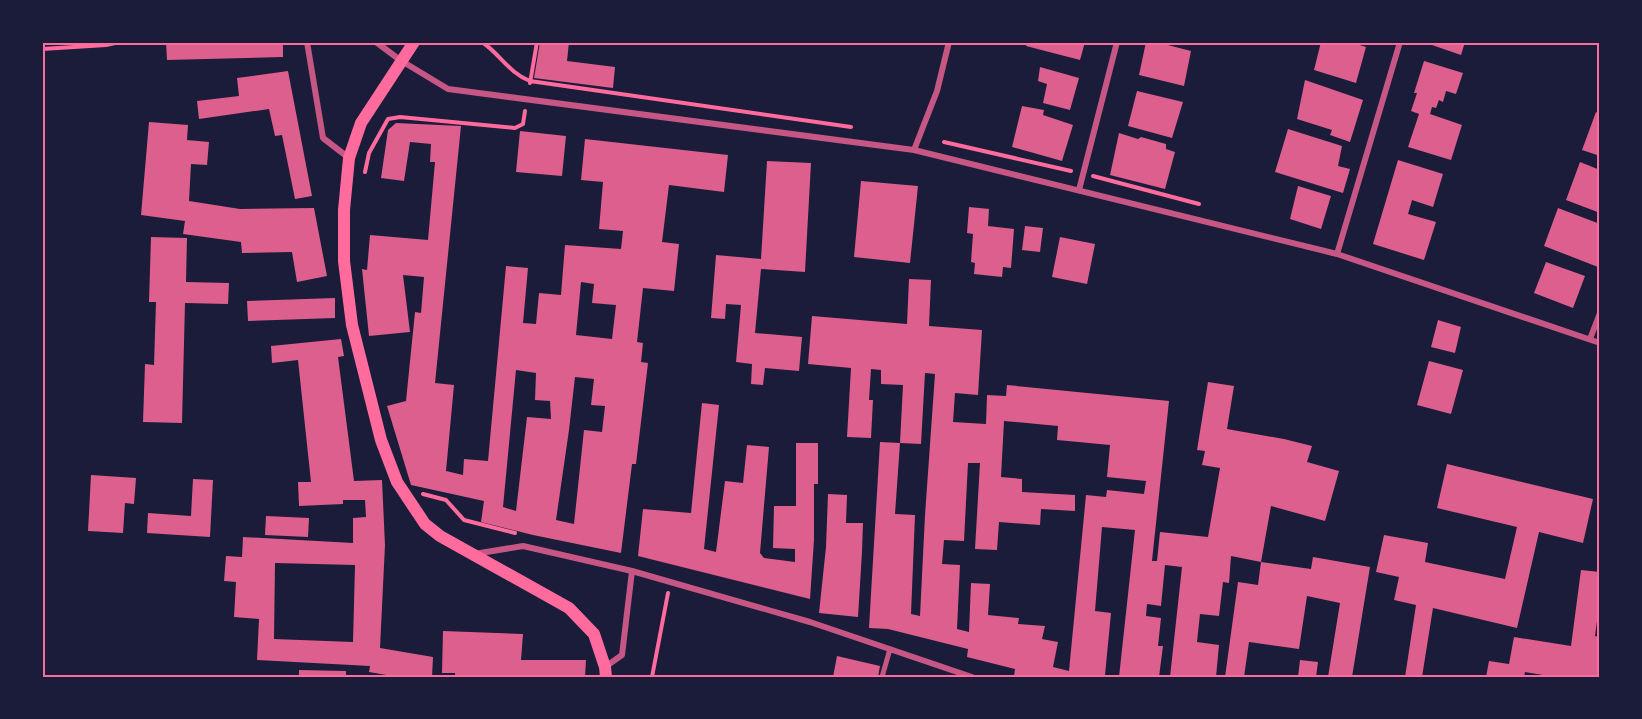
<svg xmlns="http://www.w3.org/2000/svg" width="1642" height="719" font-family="Roboto,sans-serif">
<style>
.building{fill:#dd5f8e;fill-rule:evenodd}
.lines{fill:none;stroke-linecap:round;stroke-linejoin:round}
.path{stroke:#ff6b9d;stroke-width:4}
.pedestrian{stroke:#c65784;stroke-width:5}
.minor{stroke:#c65784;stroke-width:6}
.secondary{stroke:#ff6b9d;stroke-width:12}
.neatline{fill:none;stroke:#ff6b9d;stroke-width:2}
</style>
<rect width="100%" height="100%" fill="#1b1b3a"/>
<path class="building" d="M166,42H283V57L167,60Z
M540,42H569L567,61L615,67L613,88L534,78Z
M1028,42H1085L1080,60L1026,46Z
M1146,42H1156L1191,51L1184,86L1139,75Z
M1321,42H1350L1366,47L1356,83L1314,70Z
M1430,42H1465L1461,55L1429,44Z
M1424,61L1463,73L1456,94L1446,91L1443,102L1439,100L1436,108L1432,107L1430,114L1462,125L1451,160L1408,147L1419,114L1411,111L1417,93H1414Z
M1040,67L1079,78L1070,110L1043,103L1047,84L1038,81Z
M288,71L312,196L295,199L282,135L275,136L269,109L199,119L197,101L239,96L237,78Z
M1305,80L1363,100L1350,142L1330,135L1332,130L1297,119Z
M1137,91L1183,102L1172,138L1128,126Z
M1022,106L1044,110L1043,115L1073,125L1062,161L1012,147Z
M1596,112L1600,114V156L1582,150Z
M149,122L188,125L187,140L209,142L207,165L191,164L189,201L240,209L314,208L327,276L297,282L292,252L242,253L241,242L183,234L185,221L141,215Z
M396,123L461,126L435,383L454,385L446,471L463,475L464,459L488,461L506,266L528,268L523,323L536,324L539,293L561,295L565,245L621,249L623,231L599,229L603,182L581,180L585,139L728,155L724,192L669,185L662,242L679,244L674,291L643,288L637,342L643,343L641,362L648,363L636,464H632L621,553L533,535L481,522L484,501L411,485L387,406L406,401L415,312L421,313L424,277L403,275L410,332L369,336L362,269L367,270L370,235L428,240L435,162H430L431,144L410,142L404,181L381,178L388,130ZM581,282L594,284L592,303L616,305L612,339L576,335ZM516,370L536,373L535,400L550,401L551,419L527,417L516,511L503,507ZM575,377L594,379L591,405L605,406L602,432L584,430L574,524L556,520L569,430Z
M1288,129L1342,146L1338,166L1350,169L1343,193L1275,172Z
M520,131L566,136L562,176L516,172Z
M1119,133L1138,139L1141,137L1166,144V149L1175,152L1165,189L1110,175Z
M1398,160L1443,174L1433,207L1412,200L1408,214L1436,222L1424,260L1373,244Z
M767,161L811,163L805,272L761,269L755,333L802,337L799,371L765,368L763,385L751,384L752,364L736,362L741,305L726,304L725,319L711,318L716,255L761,259Z
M1580,162L1600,170V213L1566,200Z
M861,181L918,186L910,263L854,257Z
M1298,186L1331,196L1321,229L1290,219Z
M969,207L989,209L988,226L1014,229L1011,268L1003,267L1002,277L974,274L975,263L971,262L973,234L967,233Z
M1558,208L1600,224V261L1598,267L1544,246Z
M1025,226L1043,228L1040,252L1022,250Z
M151,237L187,238L186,282L229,283L228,304L185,303L182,423L143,422L145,364L154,365L156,302H149Z
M1060,237L1095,244L1087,284L1052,277Z
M1546,262L1585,276L1573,308L1534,293Z
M909,279L931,280L929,326L982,330L978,395L955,393L953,422L986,424L987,395L1006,396L1007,385L1169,401L1152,561H1157L1160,532L1208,537L1220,468L1202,465L1205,451L1197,450L1208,382L1234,386L1227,429L1284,439L1312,446L1307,462L1339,471L1325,521L1271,506L1261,562L1311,569L1313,557L1370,567L1352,677H1328L1340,603L1307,596L1299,649L1249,642L1244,677H1225L1238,582L1258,585L1261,562L1231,556L1229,583L1223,582L1219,616L1200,614L1197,642L1219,645L1216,677H1170L1182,567L1165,565L1161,606L1147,604L1146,616L1161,618L1158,646H1163L1159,677H1119L1135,530L1102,527L1095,611L1111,613L1105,675L1109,677L1014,676L1015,669L967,657L968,649L888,629L869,628L880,442L900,443L895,514L915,515L911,614L920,616L925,515L935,374L925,373L921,444L900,443L903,385L881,384V370L871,369L869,400H873L871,438L847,437L851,368L808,364L812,316L907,324ZM1004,421L1058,426L1057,440L1110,445L1107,477L1146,481L1144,494L1107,490L1106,497L1086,495L1069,671L1053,667L1058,642L1042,639L1045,626L1018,624L1019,618L988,615L990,584L971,583L969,632L957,629L960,565L942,564L944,540L964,541L968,463H980L975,549L997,550L999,522L1040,525L1041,509L1075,511V495L1022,492V479L1001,477Z
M335,298V318L248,321L247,301Z
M1438,320L1461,327L1455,353L1431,347Z
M341,339L344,356L338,357L354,481L382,480L385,545L380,648L433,657L432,677H398L369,672L370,666L257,660L259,619L234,617L236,582L224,581L226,556L242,557L243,537L353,543V518L366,517L365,500H343V504L299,506L298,482H311L298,360L272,363L271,346ZM275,563L355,565L353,642L274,639Z
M1429,361L1463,370L1451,414L1417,405Z
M702,403L719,405L704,549L716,552L725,481L743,483L747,445L769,447L760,553L764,558L795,562V549L773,548L774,506H796V443H818V484H814V540L810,599L638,556L643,509L691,513Z
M1447,464L1593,499L1583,543L1539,532L1517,628L1433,608L1422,677H1405L1416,605L1394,600L1399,577L1376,572L1384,535L1428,543L1425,562L1505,579L1517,527L1437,508Z
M91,475L136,478L134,504L125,503L123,533L88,531Z
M193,479L213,480L210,537L147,533L148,513L191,516Z
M828,494L847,495L846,523H863L862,552L858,617L819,613L826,547Z
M266,516L309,518L308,537L265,535Z
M1581,570L1600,572V599L1595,636L1600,637V677H1548L1549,676L1525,672L1524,677H1486L1489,661L1509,664L1514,637L1571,646Z
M443,631L523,634L521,660H586L585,677H455V673H442Z
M837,656L880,666L878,677H833Z
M1300,660L1318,662L1316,677H1298Z
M299,670L346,671V677H299Z"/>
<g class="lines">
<path class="path" d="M482,42C501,55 509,73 530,81L851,127
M42,49L106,45L120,42
M530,83L537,42
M944,142L1071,171
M365,172L369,153L388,119L400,117L515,128L523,124L525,111
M1093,176L1199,204
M423,494L446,500L464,520L515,533
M652,677L668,593"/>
<path class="pedestrian" d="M882,677L890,649"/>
<path class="minor" d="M307,42L323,138L349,158
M376,42L400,60L448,89L914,150L1337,254L1600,343
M914,150L937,91L949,42
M1079,190L1117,42
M1337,254L1400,42
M1590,339L1600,313
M474,554L523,546L632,571L810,622L972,677
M605,667L622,655L632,571"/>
<path class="secondary" d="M414,42L361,123L349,158L344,210V261L352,325L381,440L397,482L425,524L440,536L569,608L594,634L605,667L606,677"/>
</g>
<rect width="1642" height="719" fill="none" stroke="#1b1b3a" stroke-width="87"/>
<rect x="44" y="44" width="1554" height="632" class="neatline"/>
</svg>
